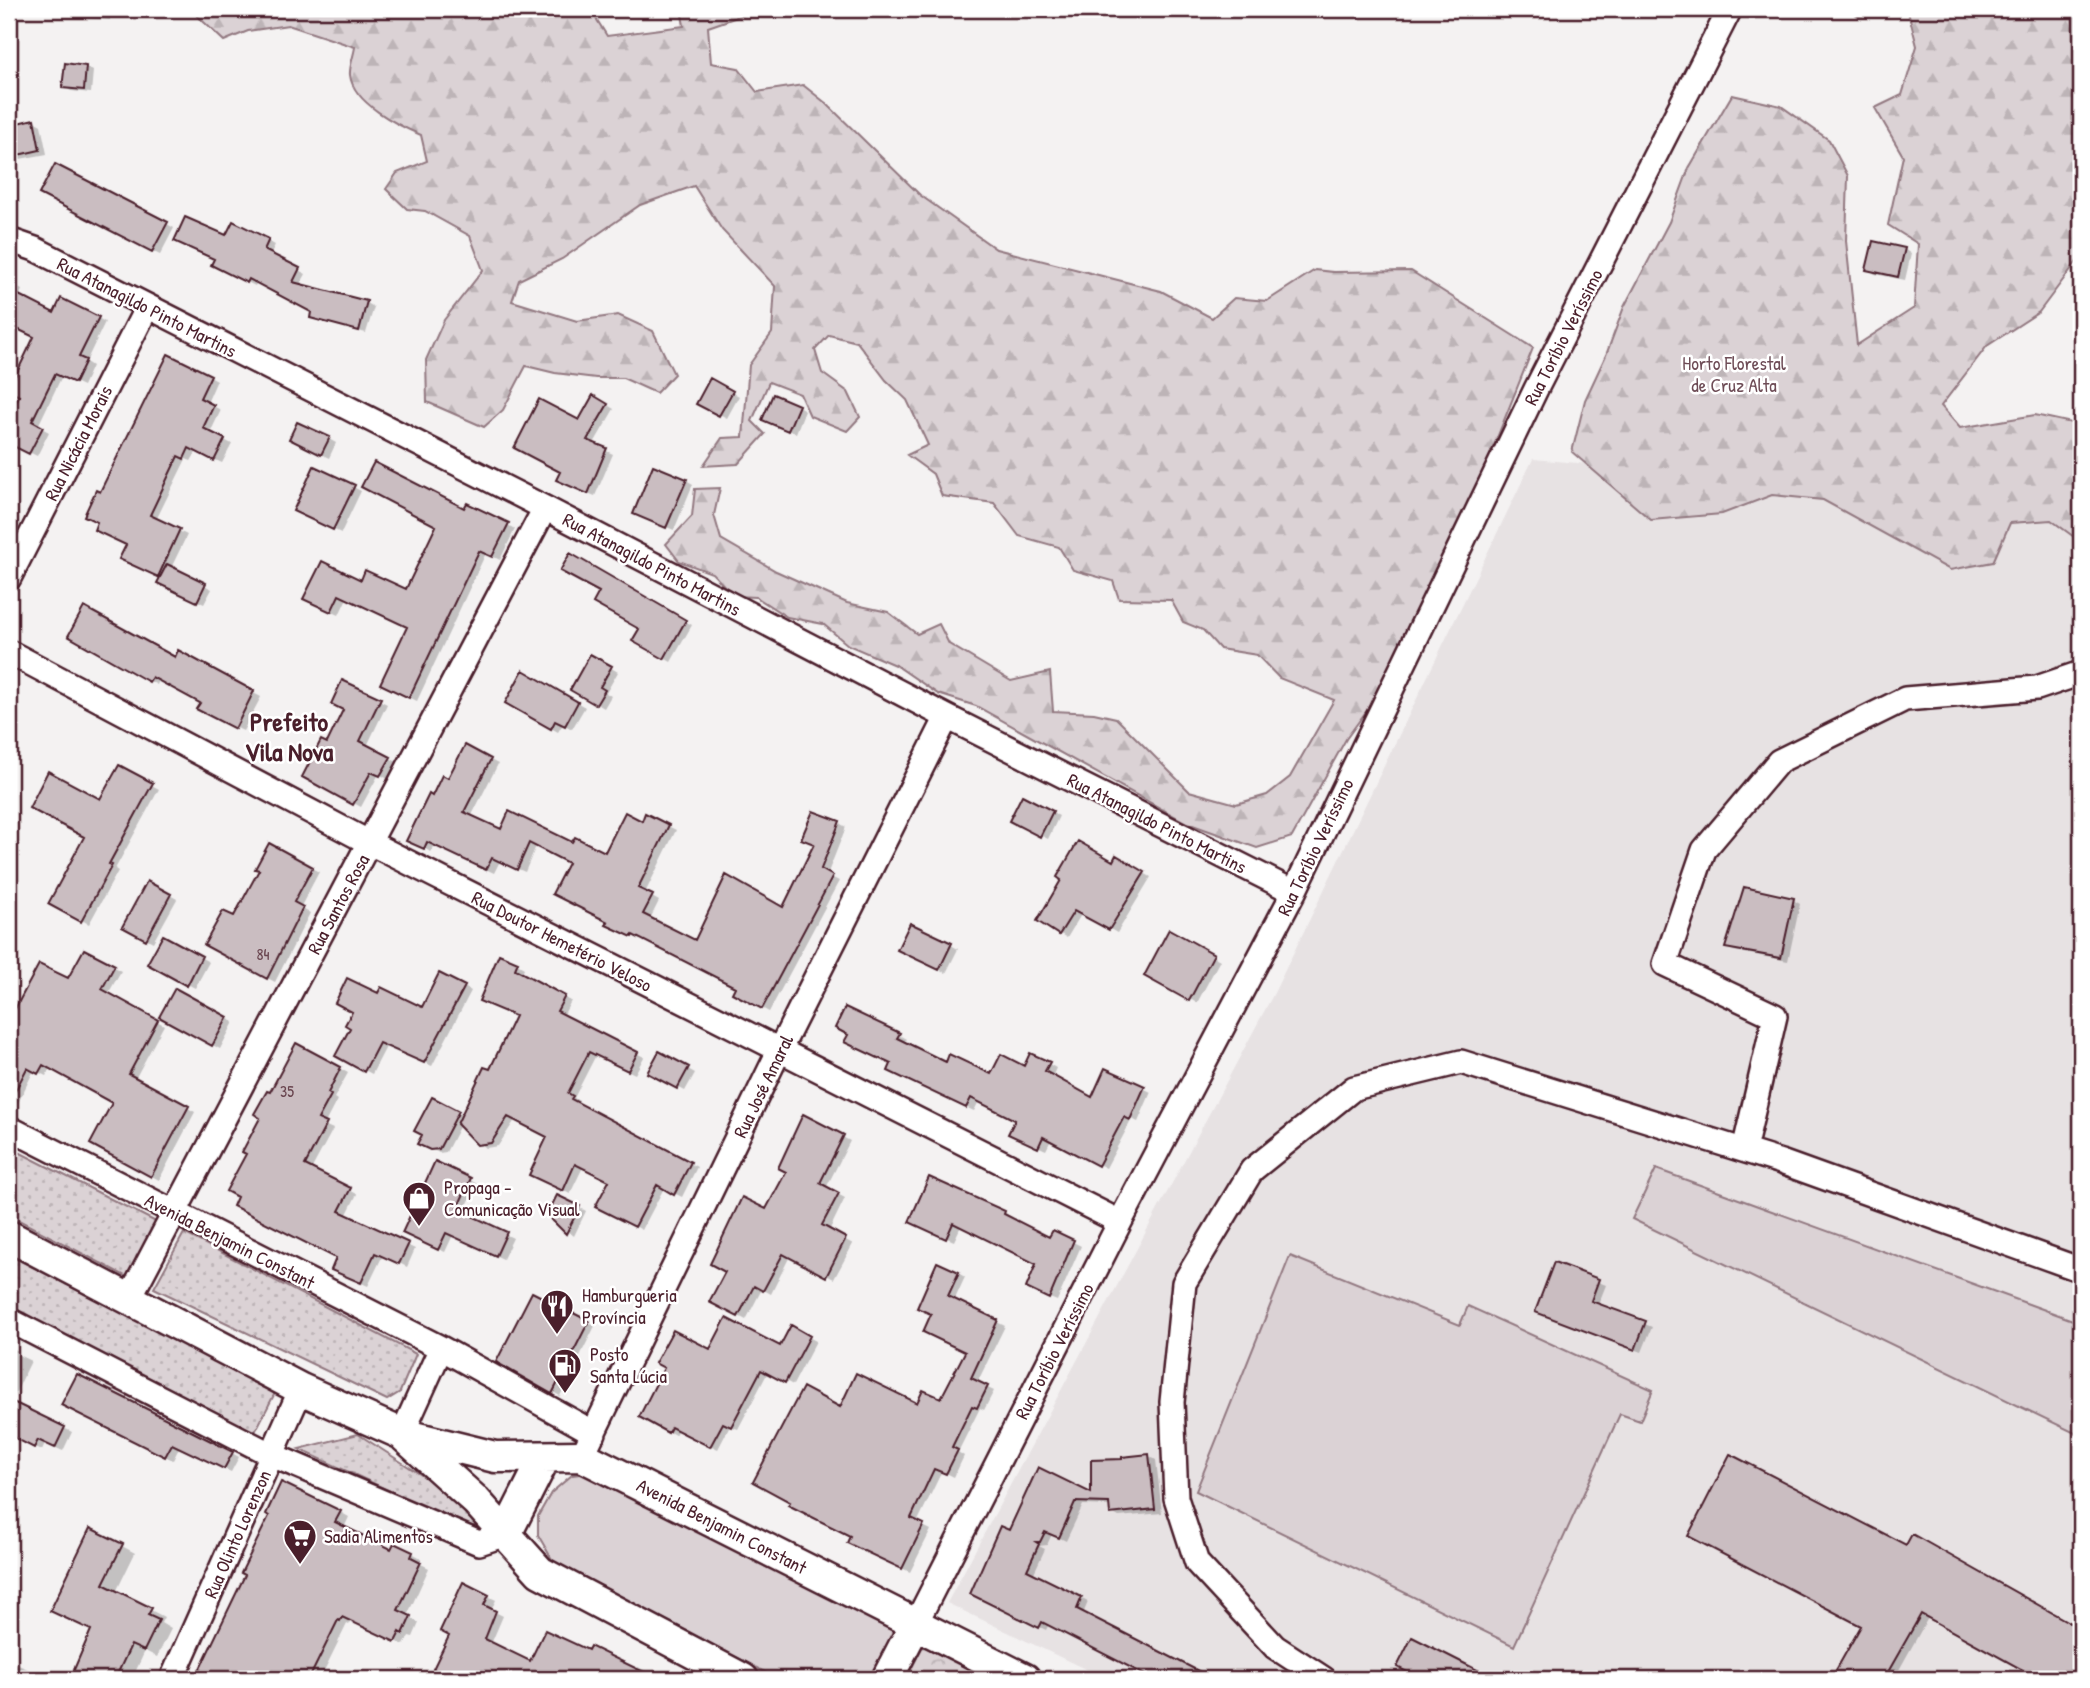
<svg xmlns="http://www.w3.org/2000/svg" width="2090" height="1688" font-family="'Patrick Hand',sans-serif">
<style>
.built{fill:#e7e2e3}
.grass{fill:url(#grass-dots);stroke:#927880;stroke-width:2}
.forest{fill:url(#forest-firs);stroke:#927880;stroke-width:2}
.park{fill:url(#park-crowns);stroke:#927880;stroke-width:2}
.pitch{fill:#dbd2d5;stroke:#927880;stroke-width:2}
.shadow{fill:#0003}
.building{fill:#cabdc1;stroke:#4a1f2b;stroke-width:2}
.lines{fill:none;stroke-linecap:round;stroke-linejoin:round}
.minor-casing{stroke:#4a1f2b;stroke-width:28}
.major-casing{stroke:#4a1f2b;stroke-width:35}
.minor{stroke:#fff;stroke-width:23}
.major{stroke:#fff;stroke-width:30}
.labels{text-anchor:middle;dominant-baseline:central;stroke-width:5;stroke-linejoin:round;paint-order:stroke}
.number-label{font-size:16px;fill:#6a4650}
.street-label{font-size:19px;fill:#4a1f2b;stroke:#fff}
.park-label{font-size:19px;fill:#6e4c56;stroke:#fff}
.poi-label{font-size:19px;fill:#4a1f2b;stroke:#fff;text-anchor:start}
.district-label{font-size:26px;font-weight:bold;fill:#4a1f2b;stroke:#fff}
</style>
<defs>
<pattern id="grass-dots" width="8" height="8" patternUnits="userSpaceOnUse" patternTransform="scale(1.75)"><rect width="8" height="8" fill="#dbd2d5"/><path d="M2 2h.1M6 6h.1" fill="none" stroke="#bdb4b7" stroke-width="1.8" stroke-linecap="round"/></pattern>
<pattern id="forest-firs" width="22" height="20" patternUnits="userSpaceOnUse" patternTransform="scale(1.75)"><rect width="22" height="20" fill="#dbd2d5"/><path d="M5 1l3.5 6h-7zM16 11l3.5 6h-7z" fill="#bdb4b7"/></pattern>
<pattern id="park-crowns" width="20" height="18" patternUnits="userSpaceOnUse" patternTransform="scale(1.75)"><rect width="20" height="18" fill="#dbd2d5"/><path d="M2 6a3 3 0 1 1 6 0M12 15a3 3 0 1 1 6 0" fill="none" stroke="#bdb4b7"/></pattern>
</defs>
<rect width="100%" height="100%" fill="#f4f2f2"/>
<filter id="ink" filterUnits="userSpaceOnUse"><feTurbulence type="fractalNoise" baseFrequency=".0143" numOctaves="2"/><feDisplacementMap in="SourceGraphic" scale="14" xChannelSelector="R" yChannelSelector="G"/><feConvolveMatrix kernelMatrix="1 2 1 2 8 2 1 2 1" color-interpolation-filters="sRGB"/></filter>
<g filter="url(#ink)">
<path class="built" d="M1533,459L2081,508V1679H1106L947,1603L1274,993Z"/>
<path class="grass" d="M9,1147L156,1222L127,1277L9,1215Z
M184,1233L416,1354L400,1392L387,1400L154,1288Z
M9,1255L276,1391L254,1434L9,1307Z
M358,1434L429,1480L479,1524L470,1528L299,1449Z"/>
<path class="forest" d="M190,9H550L592,12L607,36L684,26L681,9H760L708,27L711,63L738,68L757,92L803,85L827,104L920,195L996,249L1161,291L1212,318L1234,298L1267,301L1315,270L1333,272L1411,271L1533,348L1493,448L1494,471L1381,691L1346,739L1292,837L1257,848L1187,823L976,706L938,694L897,666L848,645L823,624L787,617L756,597L734,596L712,573L679,561L666,544L692,516L695,489L720,488L714,515L721,539L776,571L847,603L888,612L917,634L939,624L949,644L1011,681L1050,672L1053,711L1094,713L1116,718L1189,791L1236,804L1267,795L1290,777L1334,700L1279,678L1257,655L1220,649L1203,630L1183,622L1171,600L1119,599L1113,581L1073,570L1059,547L1019,536L994,503L942,496L933,474L907,455L928,445L907,400L886,380L857,342L829,335L815,350L822,373L848,392L860,417L847,431L810,416L800,394L769,382L752,421L765,434L738,464L703,466L722,438L743,437L749,365L772,333L775,286L722,230L694,186L640,205L562,259L519,280L512,301L577,321L618,315L653,331L674,374L656,393L623,378H596L555,373L526,366L503,410L484,427L427,402L426,360L444,320L483,270L470,236L425,211L407,209L386,189L397,173L427,161L421,135C399,126 353,103 350,75C349,67 354,55 355,47L288,25L248,31L224,41Z
M1848,9H2081V256L2039,312L1987,346L1941,406L1960,428L2035,415L2081,425V542L2051,520L2010,523L1993,562L1950,570L1823,500L1772,495L1722,514L1651,520L1572,452L1585,400L1606,355L1624,307L1669,222L1689,168L1732,95L1781,106L1829,140L1848,176L1846,241L1857,345L1914,308L1918,244L1888,225L1903,156L1875,108L1902,95L1917,46L1908,11L1858,16Z"/>
<path class="park" d="M923,1646L988,1679H906Z"/>
<path class="pitch" d="M1656,1169L2081,1323V1436L1632,1219Z
M1290,1256L1460,1325L1468,1306L1653,1390L1640,1421L1620,1414L1514,1646L1196,1491Z
M597,1472L901,1628L876,1679H778L553,1561L538,1535V1516L551,1493L572,1475Z"/>
<path class="shadow" d="M73,9H111L110,20L80,17L73,13Z
M86,67L93,71L91,93L71,91L64,87Z
M34,121L41,125L47,154L9,161V126Z
M48,198L167,224L174,228L160,255Z
M234,223L275,245L270,255L306,274L300,285L367,303L374,307L366,333L319,321L312,317L313,311L257,282L255,286L220,268L227,238Z
M1904,249L1911,254L1905,280L1875,274L1868,269Z
M9,283L22,290L19,297L54,315L98,318L105,322L86,362L92,366L83,386L62,376L38,426L49,432L37,456L9,442V420L21,396L36,337L21,323L9,317Z
M210,376L217,380L207,403L221,410L210,433L232,444L222,463L197,451L191,461L186,459L156,520L187,535L171,568L212,589L204,604L167,586L162,578L129,563L128,545L99,522L100,494Z
M710,380L739,396L727,418L698,403Z
M594,397L614,409L593,445L613,454L595,496L566,484L579,422Z
M798,406L805,410L796,433L772,424Z
M329,439L336,443L329,458L298,443Z
M315,468L361,491L341,533L302,514Z
M686,480L693,484L674,530L642,517Z
M468,505L515,529L500,560L486,553L417,701L389,687L409,627L347,598L339,615L312,602L361,582L407,591L438,526L465,510Z
M571,556L692,625L671,662L635,641L641,629L601,592Z
M70,635L176,660L179,653L261,697L243,731L206,713L202,703L159,680L157,685Z
M591,656L618,672L606,693L611,696L604,708L572,689Z
M524,673L585,707L572,729L563,724L558,732L507,703Z
M343,682L387,704L367,746L397,762L388,779L379,774L361,807L304,776L328,745L345,710Z
M465,747L498,764L471,817L502,831L573,844L606,854L642,823L646,815L676,830L645,893L659,901L650,919L696,942L783,909L839,823L846,827L827,875L839,881L769,1012L734,993L738,987L641,938L640,940L615,928L570,863L536,846L525,872L500,861L494,873L435,845L431,852L416,844L433,798L449,781Z
M120,768L159,789L115,869L118,871L89,924L50,903Z
M1022,797L1059,816L1048,839L1018,824Z
M269,845L319,872L300,908L310,913L275,982L206,945L234,919L261,870Z
M1117,858L1151,877L1117,933L1082,913L1067,938L1039,921L1113,863Z
M148,883L177,899L153,942L125,927Z
M1793,900L1800,904L1788,961L1734,951L1727,947Z
M1170,932L1220,960L1197,1003L1146,975Z
M163,937L209,962L195,988L149,964Z
M951,945L958,949L946,973L907,953Z
M84,951L121,971L108,994L164,1025L135,1079L195,1112L159,1180L93,1144L115,1103L50,1068L46,1076L34,1070L18,1103L9,1099L10,1011L14,1014L68,981Z
M517,964L524,968L521,975L571,1001L563,1016L644,1057L635,1074L596,1055L574,1098L579,1101L577,1104L697,1167L682,1197L664,1188L642,1230L598,1206L611,1181L583,1167L570,1194L538,1178L549,1136L515,1120L498,1146L486,1148L460,1125L446,1152L439,1153L420,1143L433,1100L463,1116L490,1072L517,1016L488,1004Z
M464,987L471,991L432,1066L387,1045L372,1074L338,1056L379,996L423,1010Z
M175,991L234,1022L220,1049L161,1017Z
M899,1035L906,1039L903,1043L946,1064L992,1076L1049,1064L1056,1068L1052,1077L1093,1099L1106,1070L1151,1092L1138,1122L1132,1119L1106,1168L1051,1140L1046,1150L1017,1137V1120L979,1101L974,1111L897,1075L893,1064L853,1045Z
M297,1045L348,1073L334,1098L337,1100L324,1125L333,1129L311,1170L357,1194L346,1216L415,1249L407,1267L383,1255L368,1286L340,1273L339,1258L248,1154L270,1095Z
M660,1053L695,1073L685,1091L650,1072Z
M804,1117L850,1141L826,1188L845,1198L829,1231L853,1244L834,1279L790,1256L771,1294L762,1289L746,1320L711,1301L767,1212L788,1171Z
M470,1180L477,1184L463,1214L513,1238L503,1259L453,1235L445,1252L411,1236Z
M930,1180L1005,1213L1012,1217L1010,1219L1050,1239L1053,1232L1081,1246L1057,1301L1035,1292L1038,1264L961,1226L954,1241L919,1226Z
M579,1207L586,1211L574,1236L549,1215Z
M1555,1265L1606,1285L1598,1305L1652,1327L1642,1352L1537,1312Z
M958,1273L965,1277L954,1301L1005,1326L977,1383L994,1391L984,1410L980,1408L958,1452L964,1456L954,1477L942,1471L917,1523L931,1530L910,1572L856,1546L852,1536L792,1501L841,1409L917,1405L942,1401L967,1352L925,1332Z
M532,1294L595,1326L560,1396L498,1362Z
M792,1328L816,1341L793,1385L768,1372L738,1429L730,1426L718,1449L678,1429L675,1435L641,1417L781,1349Z
M9,1346L18,1351L16,1354L31,1361L11,1403L72,1432L63,1451L45,1443L42,1450L10,1435L9,1437Z
M70,1409L232,1453L239,1457L231,1472L180,1446L173,1460Z
M1149,1456L1156,1460L1162,1513L1119,1517L1112,1513L1111,1506L1083,1505L1066,1541L1052,1534L1047,1545L1039,1546L1045,1549L1033,1575L1088,1602L1083,1614L1199,1674L1196,1679H1156L1049,1624L1046,1630L979,1597L1039,1470L1093,1495L1124,1461Z
M340,1512L349,1517L344,1528L392,1551L412,1553L421,1558L419,1563L429,1568L407,1616L419,1623L413,1637L409,1636L404,1645L351,1620L349,1625L347,1624L320,1679H197L247,1575Z
M1913,1537L2081,1631V1679H2042L1929,1616L1894,1679H1833Z
M122,1546L135,1553L116,1592L164,1617L161,1623L171,1629L157,1657L145,1651L132,1679H72L93,1631L65,1617Z
M463,1584L496,1600L491,1610L503,1616L491,1644L531,1663L636,1671L638,1667L662,1679H564L557,1676L555,1679H450L451,1635Z
M9,1661L42,1675L43,1672L59,1679H9Z"/>
<path class="building" d="M65,63L86,66L84,90L62,88Z
M34,119L40,150L9,157V125Z
M55,164L168,222L152,252L39,194Z
M185,217L226,235L233,221L269,239L264,250L300,268L293,282L367,301L359,331L310,318L311,312L249,279L247,283L211,265L214,259L174,241Z
M1873,241L1905,248L1898,277L1866,270Z
M9,290L54,313L61,298L99,317L79,357L86,360L75,383L55,374L32,421L43,427L29,454L9,444V416L19,396L9,391V389L34,337L9,325Z
M168,354L211,375L200,398L214,405L203,428L225,439L214,461L189,448L184,459L178,456L150,515L180,529L158,577L119,559L126,545L94,530L97,522L84,516L96,490L100,492Z
M710,378L733,391L719,416L696,404Z
M773,394L799,405L788,431L762,420Z
M593,395L608,404L587,440L607,448L588,494L556,480L560,472L514,448L539,399L579,420Z
M297,422L330,437L321,455L289,439Z
M374,462L464,508L467,503L509,523L492,557L479,551L409,698L380,684L407,627L339,595L331,612L303,599L322,561L361,580L365,570L406,589L436,526L361,487Z
M653,465L687,479L666,528L633,514Z
M314,466L355,485L333,530L293,511Z
M570,553L686,620L664,659L632,641L639,629L593,603L599,592L560,571Z
M167,564L206,583L197,602L157,583Z
M84,607L175,657L178,650L254,691L235,729L196,709L200,703L152,677L149,682L68,636Z
M590,654L612,666L600,687L605,690L596,705L570,690Z
M523,670L578,702L565,726L555,721L551,729L505,703Z
M342,680L381,698L360,741L391,757L380,776L371,772L353,805L302,777L321,740L327,743L343,710L331,704Z
M465,745L491,759L464,812L501,829L509,811L572,842L575,837L605,852L625,812L642,821L645,813L669,825L638,888L653,895L643,914L695,940L726,875L783,907L814,844L801,839L813,811L840,821L821,869L833,876L762,1009L732,993L735,987L633,935L632,937L606,925L608,922L552,894L568,863L529,843L517,870L492,858L486,870L427,842L424,849L406,841L429,794L432,796L442,775L448,778Z
M119,765L153,783L109,864L112,865L81,922L48,904L84,837L29,808L48,771L100,799Z
M1022,795L1053,811L1040,837L1009,821Z
M1078,841L1113,861L1116,855L1145,872L1109,930L1074,911L1059,935L1037,921L1061,880L1057,877Z
M269,843L313,867L294,902L303,907L267,979L204,945L223,911L234,916L259,870L255,869Z
M147,881L171,894L146,940L122,927Z
M1744,887L1794,898L1781,958L1725,948Z
M910,923L952,943L939,970L897,950Z
M1169,929L1214,954L1189,1001L1144,976Z
M163,935L202,956L187,986L147,964Z
M84,949L115,965L102,989L158,1020L129,1074L189,1106L151,1177L90,1144L112,1103L43,1065L38,1074L27,1068L9,1103V1020L39,964L68,978Z
M499,954L518,962L515,969L565,996L557,1011L638,1052L628,1071L589,1052L568,1093L573,1096L571,1099L691,1162L674,1195L657,1185L635,1227L595,1207L609,1181L575,1164L563,1191L529,1175L547,1137L508,1117L491,1143L477,1145L457,1124L484,1067L490,1069L515,1016L479,1001Z
M439,973L465,986L424,1063L379,1043L364,1072L335,1056L350,1028L345,1025L352,1012L335,1003L347,978L378,993L381,987L422,1007Z
M175,988L228,1017L212,1046L159,1017Z
M845,1007L900,1033L897,1038L946,1062L949,1054L991,1074L1001,1054L1024,1066L1030,1053L1050,1062L1045,1071L1092,1097L1105,1068L1145,1086L1130,1120L1124,1117L1098,1166L1043,1137L1038,1148L1008,1134L1015,1120L971,1098L966,1108L888,1071L891,1064L844,1042L848,1035L835,1028Z
M296,1043L341,1067L328,1093L331,1095L318,1119L327,1123L305,1165L351,1188L339,1211L409,1243L399,1264L375,1253L361,1283L331,1270L336,1258L233,1206L237,1197L226,1191L246,1154L242,1152L260,1118L254,1114L267,1091L270,1092Z
M659,1051L689,1067L677,1089L647,1073Z
M432,1097L459,1111L439,1149L430,1150L417,1144L422,1135L414,1131Z
M803,1114L844,1135L820,1183L839,1193L822,1225L846,1238L826,1277L783,1254L763,1291L754,1286L738,1317L709,1302L725,1272L710,1264L742,1197L766,1209L786,1172L778,1168Z
M435,1161L471,1178L457,1209L507,1232L496,1256L446,1233L438,1250L402,1233Z
M929,1177L1005,1211L1004,1214L1049,1237L1053,1230L1074,1240L1049,1299L1026,1288L1036,1264L953,1223L946,1239L909,1222Z
M557,1195L580,1206L566,1234L547,1215Z
M937,1262L959,1272L948,1296L998,1320L971,1378L988,1386L977,1408L972,1406L952,1447L958,1450L946,1474L934,1469L911,1518L924,1524L902,1569L847,1543L850,1536L788,1505L790,1502L753,1482L803,1387L840,1407L856,1373L917,1403L923,1390L941,1398L965,1352L923,1332L931,1314L917,1308Z
M1554,1262L1599,1279L1591,1301L1646,1321L1635,1350L1535,1312Z
M532,1292L589,1321L552,1394L496,1362Z
M726,1318L780,1346L791,1325L810,1336L785,1383L761,1370L731,1427L723,1423L710,1447L671,1427L668,1433L639,1417L664,1368L655,1363L673,1330L710,1349Z
M77,1374L233,1452L224,1469L172,1444L165,1457L61,1405Z
M9,1400L65,1427L55,1448L38,1440L34,1448L9,1435Z
M1149,1454L1155,1509L1110,1514L1109,1503L1075,1502L1059,1538L1045,1532L1040,1542H1036L1039,1544L1027,1570L1082,1597L1077,1609L1214,1679H1153L1042,1622L1039,1628L970,1594L1000,1526L1009,1530L1038,1467L1091,1493V1460L1122,1459V1457Z
M1730,1454L1906,1545L1912,1534L2081,1629V1665L2073,1679H2039L1921,1614L1884,1679H1831L1861,1626L1688,1536Z
M281,1482L341,1511L335,1522L391,1549L394,1543L413,1552L411,1557L421,1562L398,1610L411,1616L403,1634L400,1632L395,1642L342,1617L340,1621L338,1620L309,1679H195L245,1575L241,1573L269,1516L266,1514Z
M90,1528L123,1544L103,1584L152,1608L148,1615L159,1620L144,1651L131,1645L115,1679H70L91,1630L50,1611Z
M463,1582L489,1595L484,1605L496,1611L485,1639L530,1661L545,1630L588,1650L590,1646L658,1679H454L433,1669L449,1636L440,1631Z
M1412,1637L1495,1679H1421L1397,1667Z"/>
<g class="lines">
<defs>
<path id="minor" d="M9,240L35,249L545,508L947,717L1294,892
M9,578L147,307
M9,652L370,843L1120,1222
M9,1128L441,1348L402,1434
M1744,1150L1775,1016L1665,964L1704,850L1779,761L1905,699L2037,688L2081,673
M129,1299L545,508
M9,1320L272,1455L479,1543L506,1534
M441,1348L594,1433
M582,1456L779,1051L947,717
M916,1623L1120,1222L1294,892L1536,389L1730,9
M172,1679L301,1389
M1324,1679L1275,1647L1197,1563L1176,1498L1172,1402L1184,1283L1252,1170L1354,1088L1461,1062L1781,1162L2081,1270"/>
<path id="major" d="M9,1236L301,1389L402,1434L495,1457L582,1456L1025,1679
M405,1437L476,1501L540,1572L743,1679
M506,1534L545,1457
M887,1679L916,1623"/>
</defs>
<use href="#minor" class="minor-casing"/>
<use href="#major" class="major-casing"/>
<use href="#minor" class="minor"/>
<use href="#major" class="major"/>
</g>
</g>
<defs>
<symbol id="shop-pin" viewBox="-11 -11 22 30"><path d="M0 17L-7.5 6A9.5 9.5 0 1 1 7.5 6Z" fill="#4a1f2b" stroke="#fff"/><path d="M-5-2.5h2.3a2.7 3.5 0 0 1 5.4 0H5L5.5 6h-11ZM-1.5-2.5h3a1.5 2.3 0 0 0-3 0Z" fill="#fff"/></symbol>
<symbol id="restaurant-pin" viewBox="-11 -11 22 30"><path d="M0 17L-7.5 6A9.5 9.5 0 1 1 7.5 6Z" fill="#4a1f2b" stroke="#fff"/><path d="M-5-6h1v4h1v-4h1v4h1v-4h1v5L-1.5 .5V6h-2V.5L-5-1ZM5-6V6H3V1.5H1.5Q1.5-4 5-6Z" fill="#fff"/></symbol>
<symbol id="fuel-pin" viewBox="-11 -11 22 30"><path d="M0 17L-7.5 6A9.5 9.5 0 1 1 7.5 6Z" fill="#4a1f2b" stroke="#fff"/><path d="M-5.5-6h7V0h2V4h1.3V-2.5L3-4.5l.8-.8L6-3V5H2.5V1h-1V6h-7ZM-4.2-4.7v3.2H.2V-4.7Z" fill="#fff"/></symbol>
<symbol id="supermarket-pin" viewBox="-11 -11 22 30"><path d="M0 17L-7.5 6A9.5 9.5 0 1 1 7.5 6Z" fill="#4a1f2b" stroke="#fff"/><path d="M-6-5.5h2.5l.6 2H6L4.5 2H-2.5L-4.4-4H-6ZM-1.5 3.2a1.3 1.3 0 1 0 .1 0ZM3 3.2a1.3 1.3 0 1 0 .1 0Z" fill="#fff"/></symbol>
</defs>
<g fill-rule="evenodd">
<use href="#shop-pin" x="400" y="1179" width="38" height="52"/>
<use href="#restaurant-pin" x="538" y="1287" width="38" height="52"/>
<use href="#fuel-pin" x="546" y="1346" width="38" height="52"/>
<use href="#supermarket-pin" x="281" y="1517" width="38" height="52"/>
</g>
<g class="labels">
<g class="number-label">
<text x="263" y="954">84</text>
<text x="287" y="1091">35</text>
</g>
<g class="street-label">
<text transform="translate(147 307) rotate(27)">Rua Atanagildo Pinto Martins</text>
<text transform="translate(1563 337) rotate(-63)">Rua Toríbio Veríssimo</text>
<text transform="translate(78 443) rotate(-63)">Rua Nicácia Morais</text>
<text transform="translate(652 564) rotate(28)">Rua Atanagildo Pinto Martins</text>
<text transform="translate(1157 823) rotate(27)">Rua Atanagildo Pinto Martins</text>
<text transform="translate(1315 847) rotate(-64)">Rua Toríbio Veríssimo</text>
<text transform="translate(338 904) rotate(-62)">Rua Santos Rosa</text>
<text transform="translate(562 941) rotate(27)">Rua Doutor Hemetério Veloso</text>
<text transform="translate(763 1086) rotate(-64)">Rua José Amaral</text>
<text transform="translate(230 1241) rotate(27)">Avenida Benjamin Constant</text>
<text transform="translate(1054 1351) rotate(-63)">Rua Toríbio Veríssimo</text>
<text transform="translate(722 1526) rotate(27)">Avenida Benjamin Constant</text>
<text transform="translate(237 1534) rotate(-66)">Rua Olinto Lorenzon</text>
</g>
<g class="park-label">
<text x="1734" y="363">Horto Florestal<tspan x="1734" dy="22">de Cruz Alta</tspan></text>
</g>
<g class="poi-label">
<text x="444" y="1187">Propaga -<tspan x="444" dy="22">Comunicação Visual</tspan></text>
<text x="582" y="1295">Hamburgueria<tspan x="582" dy="22">Província</tspan></text>
<text x="590" y="1354">Posto<tspan x="590" dy="22">Santa Lúcia</tspan></text>
<text x="324" y="1536">Sadia Alimentos</text>
</g>
<g class="district-label">
<text x="289" y="721">Prefeito<tspan x="289" dy="30">Vila Nova</tspan></text>
</g>
</g>
<rect width="2090" height="1688" fill="none" stroke="#fff" stroke-width="35"/>
<rect x="18" y="18" width="2055" height="1653" fill="none" stroke="#4a1f2b" stroke-width="2.5" filter="url(#ink)"/>
</svg>
